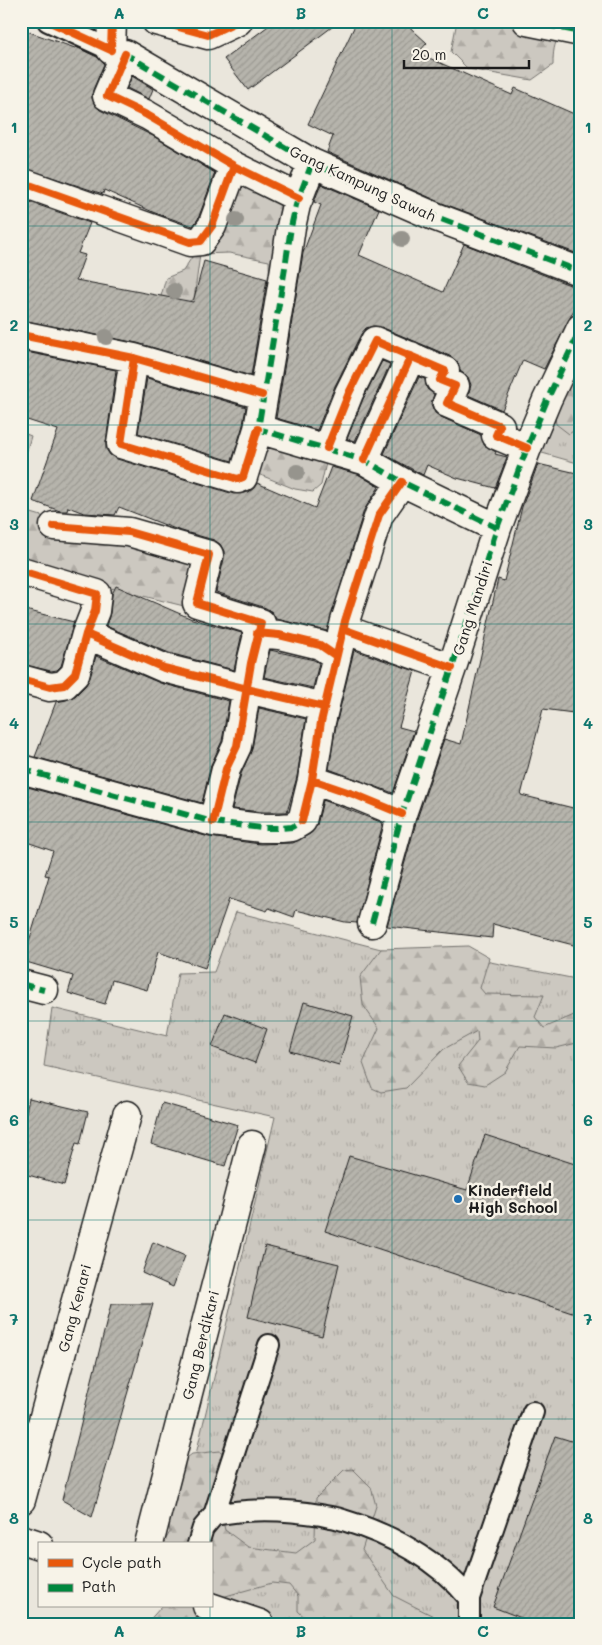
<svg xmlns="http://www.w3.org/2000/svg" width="602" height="1645" font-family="Mali,sans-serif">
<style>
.grass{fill:url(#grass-tufts);stroke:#74726e}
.forest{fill:url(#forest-firs);stroke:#74726e}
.building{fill:url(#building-hatch);stroke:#1c1c1c}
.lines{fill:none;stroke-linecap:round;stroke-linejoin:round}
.service-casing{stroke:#1c1c1c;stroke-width:24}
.minor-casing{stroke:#1c1c1c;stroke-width:31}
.secondary-casing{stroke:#1c1c1c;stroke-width:31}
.service{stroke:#f7f3e8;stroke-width:20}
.minor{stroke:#f7f3e8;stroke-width:28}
.secondary{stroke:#f7f3e8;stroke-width:28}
.quiet{stroke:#00873e;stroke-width:6;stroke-dasharray:12 6;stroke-linecap:butt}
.cycleway-casing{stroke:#f7f3e8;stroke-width:11}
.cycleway{stroke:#e8590c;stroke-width:8}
.tree{fill:#96948d}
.grid{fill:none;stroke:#0f766e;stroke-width:1;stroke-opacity:0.55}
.poi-dot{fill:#1f6fb2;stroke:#f7f3e8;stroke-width:2}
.labels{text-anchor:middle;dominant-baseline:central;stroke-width:5;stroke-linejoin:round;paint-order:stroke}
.street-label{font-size:15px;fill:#1c1c1c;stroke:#f7f3e8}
.poi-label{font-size:15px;font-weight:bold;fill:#1c1c1c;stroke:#f7f3e8;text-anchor:start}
.neatline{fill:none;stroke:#0f766e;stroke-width:2}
.grid-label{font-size:16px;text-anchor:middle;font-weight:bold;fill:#0f766e}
</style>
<defs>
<pattern id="grass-tufts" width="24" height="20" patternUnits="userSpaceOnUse" patternTransform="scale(1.25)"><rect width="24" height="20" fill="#ccc8c0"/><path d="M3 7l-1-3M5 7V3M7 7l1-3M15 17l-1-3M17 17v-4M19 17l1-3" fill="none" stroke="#afaba4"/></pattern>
<pattern id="forest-firs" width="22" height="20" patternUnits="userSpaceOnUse" patternTransform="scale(1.25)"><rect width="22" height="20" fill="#ccc8c0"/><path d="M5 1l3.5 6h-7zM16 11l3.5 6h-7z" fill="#afaba4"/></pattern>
<pattern id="building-hatch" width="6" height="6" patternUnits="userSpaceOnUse" patternTransform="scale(1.25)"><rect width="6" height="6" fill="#b6b4ac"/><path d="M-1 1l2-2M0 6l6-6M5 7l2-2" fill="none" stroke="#9c9a93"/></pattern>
</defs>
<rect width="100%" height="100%" fill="#eae6dc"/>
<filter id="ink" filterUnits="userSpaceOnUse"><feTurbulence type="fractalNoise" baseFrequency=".02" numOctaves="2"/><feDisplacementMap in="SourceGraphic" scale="10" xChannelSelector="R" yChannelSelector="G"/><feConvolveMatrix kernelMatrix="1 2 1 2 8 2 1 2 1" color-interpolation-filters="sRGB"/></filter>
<g filter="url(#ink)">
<path class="grass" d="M581,350V464L535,451Z
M236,912L381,949L475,959L581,980V1461L523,1624H280L211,1600V1544H175L275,1117L44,1066L52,1008L167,1036L178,973L214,972Z"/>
<path class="forest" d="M457,21H581C558,35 553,38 553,65L532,80L468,69L451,52Z
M241,184L297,210L287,235L304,251L290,272L296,299L294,309L310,330L302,341L287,342L264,417L326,463L321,485L313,492L295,489L258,474V429L244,390L270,298L269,261L229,253L200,254L194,299L177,307L161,296L166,278L183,271L223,209L238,198L235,187Z
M560,374L578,380L581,382V425L569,434L556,424L550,386Z
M21,432L31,436L21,471Z
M21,510L201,563L184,606L21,566Z
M468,946L489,958L480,988L485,994L544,995L535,1017L544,1028L581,1012V1042L556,1048L520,1046L505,1072L485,1085L468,1082L458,1066L478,1041L477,1031L444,1049L406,1088L381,1092L372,1088L363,1063L379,1028L363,1005L360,977L381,949Z
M220,1451L235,1461L218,1501L225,1530L248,1547L296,1553L315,1539L316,1498L344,1470L353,1469L371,1487L376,1506L362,1550L394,1596L447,1623L480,1621L481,1624H312L298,1611V1596L289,1585L272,1583L215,1599L211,1605V1544H163L170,1532L163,1485L179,1464L192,1454Z
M162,1606H210L205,1615L204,1624H146Z"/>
<path class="building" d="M275,21H340L248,90L224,59Z
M357,21H403L427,43L418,53L512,95L515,88L581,117V246L578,254L442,203L327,152L333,136L308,124Z
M21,29L75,48L76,47L97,57L104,64L93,90L92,98L95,105L100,110L153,136L215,173L198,219L193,226L155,213L104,190L103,194L21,167Z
M132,76L153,89L149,99L127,88Z
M321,184L379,209L359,255L443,292L464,244L575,287H581V296L544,369L523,360L502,410L468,395L471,385L468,377L460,371L458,363L452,357L381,327L373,326L366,328L361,334L335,386L317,430L276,418L303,253L321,205L314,202Z
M21,199L90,223L78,253L85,255L76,280L193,302L204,261L267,279L251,376L137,343L21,320Z
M21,351L116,370L106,442V449L110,455L117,459L234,494L249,492L254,488L257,483L315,508L331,467L358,474L379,487L364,510L327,631L276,619L272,612L266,608L216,592L224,559V551L220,544L214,540L178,530L119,507L115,515L84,513L68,507L67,511H60L33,501L58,430L21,418Z
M382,361L390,364L355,441L347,439L363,399Z
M419,377L425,379L427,389L434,394L431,404L435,413L441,417L481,435L484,445L496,452L495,454L507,457L495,488L457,478L427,465L423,475L384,454Z
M147,378L246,407L243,425L232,461L138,433Z
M538,464L581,474V714L543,709L521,795L581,810V947L493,924L492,938L387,926L417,819L444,739L461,744L498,579L504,581L522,507Z
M116,586L192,619L242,633L234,670L169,653L106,626L110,613L112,594Z
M21,609L74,622L61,666L57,670L51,671L21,664Z
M270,650L314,660L319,663L313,688L264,677Z
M354,650L415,671L399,727L414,731L393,793L329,769L336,725Z
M96,656L160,683L229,701L222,741L211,765L202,803L35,757L56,702L66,700L75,696L86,685L90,678Z
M259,708L306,719L297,777L287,812H263L232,809L241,774L252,749Z
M24,786L209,837L260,844L293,843L310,834L317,825L323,800L383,823L357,923L345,922L296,910L294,917L269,908L267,911L229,899L205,968L158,952L147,990L112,980L105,1004L68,993L73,976L23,961L49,876L45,875L53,851L21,840V792Z
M304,1002L353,1016L339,1065L290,1051Z
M225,1013L267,1029L255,1063L212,1047Z
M29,1098L88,1112L80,1144L76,1143L64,1185L21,1173V1112L26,1113Z
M162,1103L238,1125L225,1166L151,1144Z
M485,1135L581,1166V1316L325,1231L349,1156L467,1190Z
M153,1242L185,1256L173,1287L142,1273Z
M265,1246L339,1264L322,1336L248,1317Z
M111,1304H153L92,1517L62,1500Z
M555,1436L581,1444V1624H537L493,1607Z"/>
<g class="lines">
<defs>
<path id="service" d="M48,21L111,50L123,53
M214,1515L269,1345
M198,1544L203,1528L214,1515C249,1508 285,1509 321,1515C328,1517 336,1517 343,1520C390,1534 438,1560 469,1598V1624
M469,1598L533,1412"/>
<path id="minor" d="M156,21L208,35L238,21
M527,21L581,32
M111,50L112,21
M312,163L296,205L291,227L285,268L258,429L364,460L402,482L497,528
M234,166L147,115L107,96L125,54L312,163L436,217L581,272
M21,182L190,242L201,241L212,226L234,166L299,198
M21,335L134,358L262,395
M134,358L121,444L238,479L243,477L258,429
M327,448L349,393L375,341L445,371L440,380L455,386L447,403L500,426L496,435L527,448
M364,460L411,356
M54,526L129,532L209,555L197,603L261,623L251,663L237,746L226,769L213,822
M21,571L97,594L95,611L86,634L75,674L64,685L50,687L21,679
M343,629L452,668
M257,633L279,635L320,645L336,656
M86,634L164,668L247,689L324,707
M21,769L213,822L262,828H281L292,827L302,821L312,780L321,722L345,621L379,515L402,482
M312,780L356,795L402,814
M372,923L402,814L452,668L497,528L527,448L547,400L581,328
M21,984L44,990
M21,1500L127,1115
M149,1544L252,1145"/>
<path id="secondary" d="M21,1539L39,1545
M207,1606L260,1624"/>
</defs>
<use href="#service" class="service-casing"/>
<use href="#minor" class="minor-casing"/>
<use href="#secondary" class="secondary-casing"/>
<use href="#service" class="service"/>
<use href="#minor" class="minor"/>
<use href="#secondary" class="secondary"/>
<path class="quiet" d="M527,21L581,32
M124,56L125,54L312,163L436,217L581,272
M312,163L296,205L291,227L285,268L258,429L364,460L402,482L497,528
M21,769L213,822L262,828H281L292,827L302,821V818
M372,923L402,814L452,668L497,528L527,448L547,400L581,328
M21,984L44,990"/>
<defs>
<path id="cycleway" d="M48,21L111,50L112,21
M156,21L208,35L238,21
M125,54L107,96L147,115L234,166
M21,182L190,242L201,241L212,226L234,166L299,198
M21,335L134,358L262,395
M134,358L121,444L238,479L243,477L258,429
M327,448L349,393L375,341L445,371L440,380L455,386L447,403L500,426L496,435L527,448
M364,460L411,356
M54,526L129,532L209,555L197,603L261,623L251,663L237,746L226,769L213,822
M21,571L97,594L95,611L86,634L75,674L64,685L50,687L21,679
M343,629L452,668
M257,633L279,635L320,645L336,656
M86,634L164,668L247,689L324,707
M312,780L356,795L402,814
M302,821L312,780L321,722L345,621L379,515L402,482"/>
</defs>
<use href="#cycleway" class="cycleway-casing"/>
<use href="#cycleway" class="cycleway"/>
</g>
<g class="tree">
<circle cx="236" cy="220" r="8"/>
<circle cx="402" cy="239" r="8"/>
<circle cx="174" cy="291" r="8"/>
<circle cx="106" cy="337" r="8"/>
<circle cx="297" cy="472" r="8"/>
</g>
</g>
<path class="grid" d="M210,21V1544M392,21V1624M21,226H581M21,425H581M21,624H581M21,822H581M21,1021H581M21,1220H581M21,1419H581M210,1606V1624"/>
<circle class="poi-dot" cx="458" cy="1199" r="5"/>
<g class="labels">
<g class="street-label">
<text transform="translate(363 183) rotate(25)">Gang Kampung Sawah</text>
<text transform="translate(472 608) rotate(-72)">Gang Mandiri</text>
<text transform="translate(74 1308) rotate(-75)">Gang Kenari</text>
<text transform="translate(200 1345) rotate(-76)">Gang Berdikari</text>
</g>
<g class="poi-label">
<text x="468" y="1190">Kinderfield<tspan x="468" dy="17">High School</tspan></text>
</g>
</g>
<rect width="602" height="1645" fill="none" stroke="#f7f3e8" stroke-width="55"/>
<rect x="38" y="1542" width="175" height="65" fill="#f7f3e8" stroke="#9f9d96"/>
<rect x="48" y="1559" width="25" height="8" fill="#e8590c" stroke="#9f9d96"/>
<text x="82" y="1568" font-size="15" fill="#1c1c1c">Cycle path</text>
<rect x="48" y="1584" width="25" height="8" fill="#00873e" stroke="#9f9d96"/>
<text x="82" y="1592" font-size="15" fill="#1c1c1c">Path</text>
<path d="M404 60v8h125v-8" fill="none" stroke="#1c1c1c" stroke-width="2.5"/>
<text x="412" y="60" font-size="15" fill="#1c1c1c" stroke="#f7f3e8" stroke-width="4" paint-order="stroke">20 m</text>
<rect x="28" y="28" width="546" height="1590" class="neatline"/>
<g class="grid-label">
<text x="119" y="19">A</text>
<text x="301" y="19">B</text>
<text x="483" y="19">C</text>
<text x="14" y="133">1</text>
<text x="588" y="133">1</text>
<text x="14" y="331">2</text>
<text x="588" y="331">2</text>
<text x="14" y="530">3</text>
<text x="588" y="530">3</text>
<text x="14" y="729">4</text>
<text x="588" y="729">4</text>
<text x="14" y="928">5</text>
<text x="588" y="928">5</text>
<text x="14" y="1126">6</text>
<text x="588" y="1126">6</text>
<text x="14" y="1325">7</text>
<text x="588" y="1325">7</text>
<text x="14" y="1524">8</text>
<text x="588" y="1524">8</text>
<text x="119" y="1637">A</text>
<text x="301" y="1637">B</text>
<text x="483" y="1637">C</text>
</g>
</svg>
